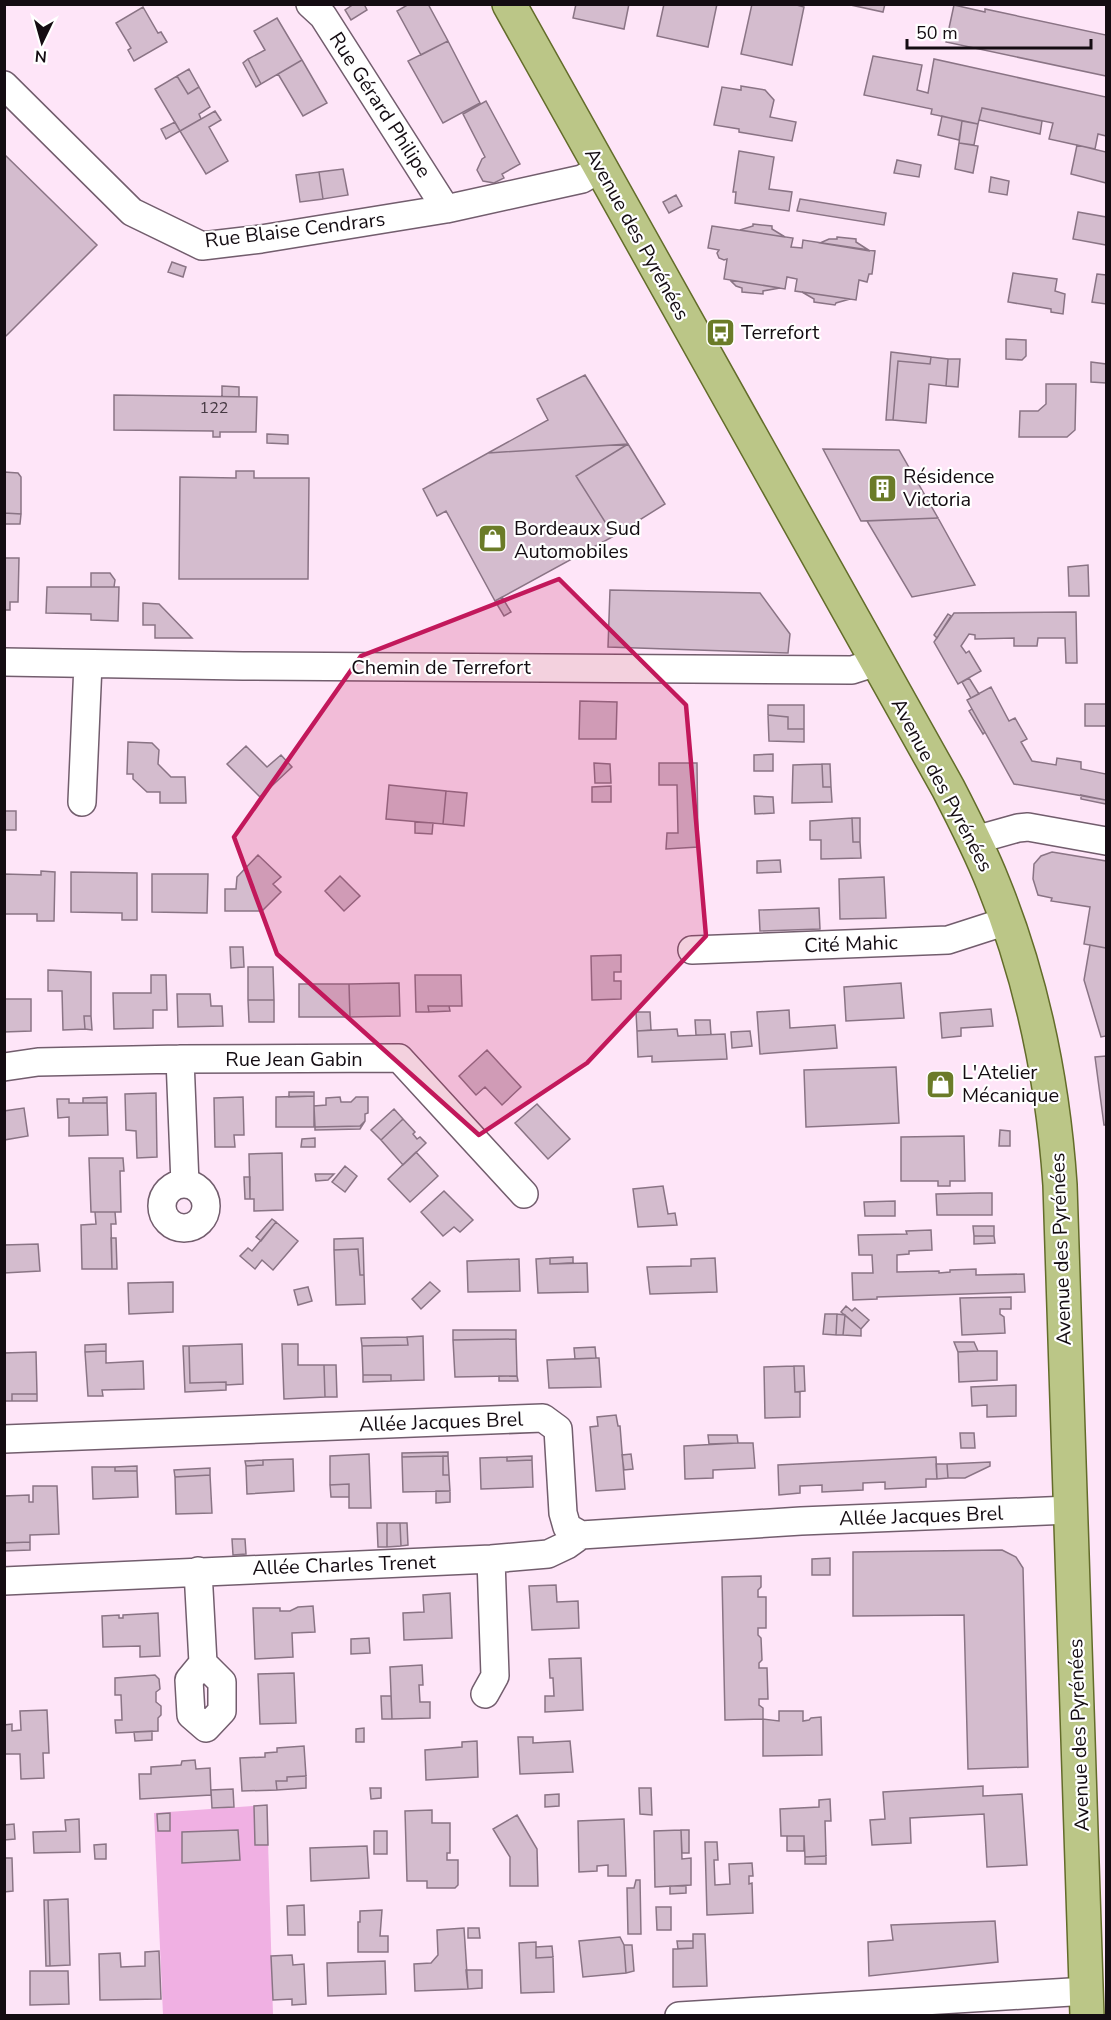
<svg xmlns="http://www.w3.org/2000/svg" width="1111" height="2020" font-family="'Nunito Sans',sans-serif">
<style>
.green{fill:#f0b0e3}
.building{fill:#d4bcce;stroke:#8a7485;stroke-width:1.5}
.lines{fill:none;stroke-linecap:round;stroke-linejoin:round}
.street-casing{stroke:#725d6d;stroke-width:30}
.primary-casing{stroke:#636c2a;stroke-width:36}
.street{stroke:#fff;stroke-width:27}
.primary{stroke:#bbc687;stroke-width:33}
.marked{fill:#c2185b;fill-opacity:0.2;stroke:#c2185b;stroke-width:4.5;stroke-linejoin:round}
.labels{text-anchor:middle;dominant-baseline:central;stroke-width:4.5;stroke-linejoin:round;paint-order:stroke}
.number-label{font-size:16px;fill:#443841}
.street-label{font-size:20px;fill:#140c12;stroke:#fff}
.poi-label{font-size:20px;fill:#140c12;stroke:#fff;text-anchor:start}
</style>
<rect width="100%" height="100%" fill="#fee5f8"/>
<path class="green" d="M267,1805L273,2015H163L154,1813Z"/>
<path class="building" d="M354,4H364L367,10L351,20L345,10Z
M409,4H428L448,41L421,55L397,11Z
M576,4H629L624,29L573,18Z
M664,4H717L708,47L657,36Z
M752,4H793L804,7L792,65L741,54Z
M846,4H885L883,12Z
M954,5L985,12V9L1106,35V76L946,42Z
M143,7L158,33L161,32L167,42L134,61L128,50L131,48L116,23Z
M277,18L302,60L261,84L248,59L265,50L254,31Z
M448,41L480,103L443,123L408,61Z
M873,56L922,65L917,90L928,93L934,59L1106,97V136L1098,134L1095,149L1049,139L1053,123L982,108L978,124L931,114L932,109L864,95Z
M248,59L261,84L256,87L243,63Z
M302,60L327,103L303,116L278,74Z
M189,69L199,87L188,94L177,76Z
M177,76L188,94L199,87L210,107L199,114L201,119L180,131L155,89Z
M741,86L765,90L774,100L770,117L796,122L792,141L739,132V129L714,125L722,87L741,90Z
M486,101L520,164L502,174L504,178L494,183L483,181L477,170L482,159L485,157L463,114Z
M982,108L1042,121L1040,134L979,120Z
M215,111L221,120L209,127L228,161L206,174L180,131Z
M942,116L962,121L959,140L938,135Z
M962,121L978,124L974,145L959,143Z
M175,122L180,131L166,139L161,129Z
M959,143L978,146L973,173L955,169Z
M1077,145L1106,152V183L1071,174Z
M739,151L774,157L769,189L792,192L789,211L735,203L736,192H733Z
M4,154L97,245L4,338Z
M897,160L921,165L919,177L894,173Z
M343,169L348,195L323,199L319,172Z
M319,172L323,199L300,202L296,175Z
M991,177L1009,181L1007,195L989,192Z
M676,195L682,206L669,213L663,202Z
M800,199L886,213L884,225L797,211Z
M1078,212L1106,217V245L1073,239Z
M753,224L772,226V229L785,237L740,230L753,226Z
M712,226L793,238L791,247L802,248L803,240L875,251L872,274H869L867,282L859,280L856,300L795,291L797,279L787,277L785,289L724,279L727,259L724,260L719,258L717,253L719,250L708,248Z
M837,237L856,239V242L870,251L820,243L829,239H837Z
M172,262L186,267L183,277L168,272Z
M1013,273L1057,279L1055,291L1065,294L1063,314L1051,312V309L1008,302Z
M1097,274L1106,275V304L1092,302Z
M730,280L780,288L763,291V294L742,292V288L736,286Z
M802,292L850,299L836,303L835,305L814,302V299Z
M1006,339L1026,340V356L1022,360L1006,359Z
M891,352L931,357L930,364L898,361L893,420H886Z
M931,357L948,359L946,386L929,384L926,423L893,420L898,361L930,364Z
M948,359H960L958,387L946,386Z
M1091,362L1106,364V383L1091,382Z
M585,375L628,444L488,453L548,420L537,399Z
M1046,384H1076L1075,430L1067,437H1019L1020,411H1038L1046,404Z
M222,386L239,387V397H222Z
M114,395L257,397L256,432H220V437H213V431L114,430Z
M267,434L288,435V444L267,443Z
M628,444L576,476L614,536L495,601L446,511L437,516L423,489L488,453Z
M628,444L665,504L614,536L576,476Z
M823,449L899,450L938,518L861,521Z
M236,471H254V478H309L308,579H179L180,477L236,478Z
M4,472L18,473L21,477V514L4,513Z
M4,513L21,514L20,524H4Z
M938,518L975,585L912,597L867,521Z
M4,558H19L18,602H10V610H4Z
M1088,565L1089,596H1069L1068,567Z
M91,573H110L115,580L114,587H91Z
M47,587H119L118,621L91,620V614L46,613Z
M610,590L760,593L790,634L788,653L608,647Z
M502,597L511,612L504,616L495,601Z
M143,603L159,604L192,638H155V625H143Z
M1076,612L1077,663H1066L1065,638H1038L1037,646H1014V638L975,639V635L969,634L961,646L966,653L969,651L981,671L958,684L934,642L954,613Z
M948,614L951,616L937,638L934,635Z
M969,678L979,694L971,698L962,682Z
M991,687L1009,721L1015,718L1027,739L1021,742L1032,761L1056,765L1057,758L1081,762V769L1106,774V800L1014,784L967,700Z
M580,701L617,702L616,739H579Z
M1085,704H1106V726H1085Z
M768,705H804V729H788V717L768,715Z
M972,709L985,732L983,734L969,711Z
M768,715L788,717V729H804V742L769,741Z
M128,742L152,743L159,750L158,764L171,777H185L186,803H160V792H147L133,779V774H127Z
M246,746L267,767L281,755L292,767L260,797L227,764Z
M773,754V771H754V755Z
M594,763L610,764L611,783H595Z
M659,763H697L698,847L666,849L667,833H678L677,785H659Z
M822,764H830L831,787H823Z
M822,764L823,787H831L832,802L792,803L793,765Z
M389,785L446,791L443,824L386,819Z
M611,786V802H592V787Z
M446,791L467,793L464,826L443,824Z
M1081,795L1106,800V804L1081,799Z
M754,796L773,797L774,813L755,814Z
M4,811H16V830H4Z
M852,818H860V842H853Z
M852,818L853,842H860L861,858L821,859V840H810V821Z
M415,822L433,823L432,834L415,833Z
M1052,852L1106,861V948L1084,944L1090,907L1051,901L1052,898L1038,895L1033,879L1034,864L1041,856Z
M258,855L281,877L273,884L281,892L262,911H225V889H236L237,877Z
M780,860L781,872L757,873V861Z
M41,871L55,872L54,921H37V914H4V874L41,875Z
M71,872L137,873V920H122V913L71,912Z
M152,874H208L207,913L152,912Z
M340,876L360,896L344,911L325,891Z
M884,877L886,918L840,919L839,879Z
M819,908L820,929L760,931L759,910Z
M1090,945L1106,948V1036L1101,1037L1084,980Z
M230,947H243L244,967L231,968Z
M621,955V972H614V981H621V999L592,1000L591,956Z
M248,967H273L274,1000H248Z
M48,970L91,972V1016H84L85,1029L63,1030L62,991H48Z
M151,975H166L167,1010H153V1028L114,1029L113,993H151Z
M415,975H461L462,1006H428L429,1012H416Z
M399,983L400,1016L350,1017L349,984Z
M901,983L904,1018L846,1021L844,987Z
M299,984H349L350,1017H299Z
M177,994H210L211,1006H222L223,1026L178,1027Z
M4,999H31V1031L4,1032Z
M248,1000H274V1022H249Z
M428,1006H449L450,1011L429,1012Z
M991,1009L993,1026L961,1028V1036L942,1038L940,1013Z
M789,1010L790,1028L835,1025L837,1048L760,1054L757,1012Z
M636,1012H650L651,1030L637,1031Z
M84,1016H91L92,1030L85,1029Z
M695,1020H710L711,1035H696Z
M677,1029L678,1036L725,1034L727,1059L652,1062V1056L638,1057L637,1031Z
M750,1031L752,1046L732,1048L731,1032Z
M487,1050L521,1087L502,1105L485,1087L476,1095L459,1076Z
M1106,1056V1125H1104L1095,1057Z
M896,1067L899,1123L806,1127L804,1070Z
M289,1092H314V1096L289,1097Z
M156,1093L157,1157L137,1158L136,1131L126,1130L125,1094Z
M314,1096V1127H276V1097Z
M107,1097V1103H83V1098Z
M243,1097L244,1135H234L235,1147H215L214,1098Z
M340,1097L341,1102H351L356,1097H368V1113L365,1114V1121L360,1126L315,1127L314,1106L326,1105V1098Z
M57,1099H69V1103H107L108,1135L69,1136V1117L58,1118Z
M537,1104L570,1139L548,1159L515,1123Z
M24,1108L28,1136L4,1140V1111Z
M394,1109L403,1119L381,1140L371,1130Z
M403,1119L415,1132L413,1134L417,1139L420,1137L426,1143L403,1165L381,1140Z
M365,1121L360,1129L315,1130V1127L360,1126Z
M1000,1130L1010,1131V1146H999Z
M964,1136L965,1181H950V1186H938V1181H901V1137Z
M315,1138V1147H301L302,1139Z
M416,1152L438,1176L410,1202L388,1179Z
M282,1153L283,1210L254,1211V1199H250L249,1154Z
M89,1158H123L124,1171H120L121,1212H91Z
M345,1166L357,1176L345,1192L332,1182Z
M315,1174H334L328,1180L316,1181Z
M244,1177H250V1199H245Z
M663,1186L668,1214L675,1213L677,1225L638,1227L633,1189Z
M444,1191L473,1220L460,1232L454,1227L443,1236L421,1212Z
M980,1193H992V1215H937L936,1194Z
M895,1201V1216H865L864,1202Z
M95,1212H115L116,1224H111L112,1269H82L81,1225L96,1224Z
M272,1219L276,1222L261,1241L256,1237Z
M276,1222L298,1241L273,1270L262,1260L255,1269L240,1256L248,1248L252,1251Z
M973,1226H994V1236H974Z
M931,1230L932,1250L909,1251V1254L897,1255V1272L939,1271V1273L950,1272V1270L976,1269V1275L1024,1274L1025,1292L877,1297V1299L853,1300L852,1273H873L872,1255H859L858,1235L907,1234L906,1231Z
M974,1236H994L995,1243L974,1244Z
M111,1238H116L117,1269H112Z
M363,1238L364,1275H360L358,1249L334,1250V1239Z
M38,1244L40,1271L4,1273V1245Z
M358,1249L360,1275H364L365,1304L336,1305L334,1250Z
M573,1257V1263L550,1264V1258Z
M550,1258V1264L587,1263L588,1292L538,1293L536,1259Z
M715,1258L717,1292L650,1294L647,1267L691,1266V1259Z
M519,1259L520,1291L468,1292L467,1261Z
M173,1282V1312L129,1314L128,1283Z
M430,1282L440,1291L421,1309L412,1299Z
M308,1287L312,1301L298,1305L294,1290Z
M1011,1297V1309H1000V1314L1004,1317L1005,1333L962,1335L960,1298Z
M846,1306L852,1311L855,1308L869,1320L861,1329L841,1312Z
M825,1314H837L836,1335L823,1334Z
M837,1314L845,1315L843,1335H836Z
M845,1315L861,1329V1336L843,1335Z
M453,1330H516V1339L453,1340Z
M423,1336L424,1380L391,1381V1375H363L362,1346L408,1345L407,1337Z
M407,1337L408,1345L362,1346L361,1338Z
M516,1339L517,1376L455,1377L453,1340Z
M954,1342H974L978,1351L958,1352Z
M106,1344V1351L85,1352V1345Z
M242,1344L243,1384L226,1385V1382L190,1383L189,1346Z
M282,1344H298V1365H324L325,1397L284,1399Z
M183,1346H189L190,1383L226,1382V1390L185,1392Z
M595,1347L596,1358L575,1359L574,1348Z
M106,1351V1363L143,1361L144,1389L102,1390L103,1396H88L85,1352Z
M978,1351H997V1380L959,1382L958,1352Z
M36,1352L37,1394H12V1401H4V1353Z
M596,1358H599L601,1387L549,1388L547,1360Z
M324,1365H336L337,1397H325Z
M794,1366H804L805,1391L795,1392Z
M794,1366L795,1392H800V1417L765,1418L764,1367Z
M363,1375H391V1381L363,1382Z
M499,1376H517L518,1381H499Z
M1016,1385V1416L987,1417V1405L972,1406L971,1387Z
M12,1394H37V1401H12Z
M616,1415L618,1426H620L625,1489L596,1491L590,1427L598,1426L597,1417Z
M960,1433H974L975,1448H961Z
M708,1435H737L738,1443L709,1444Z
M738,1443H753L755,1468L713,1470V1478L685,1479L684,1446Z
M448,1452V1456L402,1457V1453Z
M369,1454L371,1508H349V1484L330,1485V1456Z
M631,1454L633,1469L624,1470L622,1455Z
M443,1456H448L449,1475H443Z
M443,1456V1475H449L450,1491L403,1492L402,1457Z
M532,1456V1460L507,1461V1457Z
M507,1457V1461L532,1460L533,1487L481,1489L480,1458Z
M936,1457L937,1479H926V1487L885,1489V1482L863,1483V1490L822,1492V1485L800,1486V1493L779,1495L778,1465Z
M293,1459L294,1491L247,1494L246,1466L263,1465V1460Z
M263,1460V1465L246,1466L245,1461Z
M990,1462V1466L965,1478H948L947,1464Z
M936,1464H947L948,1478L937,1479Z
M137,1466V1471H115V1467Z
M92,1467H115V1471H137L138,1497L93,1499Z
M210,1468V1475L175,1477L174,1470Z
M210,1475L212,1513L176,1514L175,1477Z
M349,1484V1497H331L330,1485Z
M33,1486H57L59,1534L30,1535V1542L4,1543V1496L29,1495V1502H33Z
M436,1491H450V1502L436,1503Z
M377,1523H387V1547H378Z
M387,1523H400L401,1546L387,1547Z
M400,1523H407L408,1545L401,1546Z
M232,1539H245L246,1554L233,1555Z
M30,1542V1550L4,1551V1543Z
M1002,1550L1016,1557L1023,1568L1028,1767L968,1769L964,1615L853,1616V1552Z
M830,1558V1575H812V1559Z
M761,1576V1587L758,1590V1597H766V1628H758V1635L761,1638L762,1660L759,1663V1668H767L768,1699H759V1705L763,1708V1719L725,1720L722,1577Z
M556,1585L557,1602L578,1601L579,1628L532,1630L529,1586Z
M450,1593L452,1638L404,1640L403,1613L424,1612L423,1595Z
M313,1606L315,1632L292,1633L293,1657L255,1659L253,1608H280V1611H290L298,1607Z
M158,1613L160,1656L140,1657V1646L103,1647L102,1616L119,1615V1618H123V1615Z
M369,1638L370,1653L351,1654V1639Z
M581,1658L583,1710L545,1712V1696H554L553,1678H550L549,1659Z
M422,1665L423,1685H419L420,1702H430V1718L392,1719L390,1667Z
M294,1673L296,1723L260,1724L258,1674Z
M155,1675L159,1679L160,1689L156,1692V1702L161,1706V1715L158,1718V1731L116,1733L115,1720H122L121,1695H115V1678Z
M381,1696H391L392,1719H382Z
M47,1710L49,1753H43L44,1778L21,1779L20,1754H4V1725L12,1724V1731L21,1730L20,1711Z
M779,1711H803V1721L809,1720L811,1718L821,1717L822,1755L763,1756V1719L779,1721Z
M364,1728V1742H356V1729Z
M152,1731V1740L135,1741L134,1732Z
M518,1737H533V1743L570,1741L573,1772L520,1774Z
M477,1741L478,1777L426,1780L425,1750L462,1747V1742Z
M304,1746L306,1776L287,1777V1781H276L277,1790L242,1791L240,1758L265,1757V1753L277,1752V1748Z
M195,1760L196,1769L210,1768L211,1795L140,1799L139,1774H151V1767L181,1765L182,1761Z
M306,1776V1788L277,1790L276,1781H287V1777Z
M983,1786V1796L1022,1794L1027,1865L987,1867L984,1814L910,1818L911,1843L872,1845L870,1820L885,1819L883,1792Z
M370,1788H381V1798L371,1799Z
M639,1788H651L652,1815L640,1814Z
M233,1789L234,1807L212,1808L211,1790Z
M559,1794V1806L545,1807V1795Z
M830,1799L831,1821H825L826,1856L805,1857L804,1836H781L780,1809L819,1807V1800Z
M267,1805L268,1845H255L254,1806Z
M432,1810V1823H450V1853H447V1860H458V1885L455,1888H427V1881H407L405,1811Z
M170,1813V1831H158L157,1814Z
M517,1815L537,1849L538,1886H510V1857L493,1829Z
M79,1819L80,1852L34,1853L33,1832L66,1831L65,1820Z
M624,1819L626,1876H608V1865L597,1866V1871L579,1872L578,1821Z
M14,1824L15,1839L4,1840V1825Z
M238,1830L240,1860L182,1863V1832Z
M681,1830H689V1853H682Z
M681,1830L682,1859L691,1858V1885L655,1887L654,1831Z
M374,1831H387V1854H374Z
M787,1836H804V1851H787Z
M705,1842H717L718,1860H714L715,1885L730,1884L729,1864L752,1863L753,1876H749V1884L752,1883L753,1913L707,1915Z
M106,1844V1859H95L94,1845Z
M367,1846L369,1878L311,1881L310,1848Z
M826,1856V1864H805V1857Z
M4,1858H12L13,1891L4,1892Z
M636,1880H640L641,1934H628L627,1888H634Z
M670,1886H686V1893L670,1894Z
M68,1899L70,1965L50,1966L48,1900Z
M44,1900H48L50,1966H46Z
M304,1905L305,1935H288L287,1906Z
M656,1907H671V1930H657Z
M382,1910L380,1936H388V1952H358V1922H360V1911Z
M995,1921L998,1962L869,1976L868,1942L893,1940L891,1925Z
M464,1928L468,1989L415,1991L414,1964L431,1963L438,1955L437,1930Z
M468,1928H479L480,1938H468Z
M693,1934H705L707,1986L673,1987V1949L693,1948Z
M620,1937L624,1945L626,1973L583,1977L579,1941Z
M677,1941H693V1948L678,1949Z
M536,1942V1958L553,1957L554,1992L521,1993L519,1943Z
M624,1945H632L634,1971L626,1973Z
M552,1946L553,1957L536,1958V1947Z
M159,1951L161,1999L100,2000L99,1954L120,1953L121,1967L145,1966V1952Z
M292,1955L293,1965L304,1964L306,2004L292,2005V1999L273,2000L271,1956Z
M385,1961L386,1994L328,1996L327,1963Z
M466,1970H482V1988L468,1989Z
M30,1971H68L69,2004L30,2005Z"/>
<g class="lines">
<defs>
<path id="street" d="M310,4L323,16L446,209
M4,85L132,212L202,246L261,239L446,209L582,179L601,168
M4,662L243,666L852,670L877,662
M82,802L88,664
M975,840L1018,828L1028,827L1106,841
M692,950L948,940L1007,921
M180,1059L185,1184
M4,1067L38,1062L180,1059L399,1058L524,1194
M162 1206a22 22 0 1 1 44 0a22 22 0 1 1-44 0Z
M4,1439L543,1418L558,1429L563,1513L567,1527L581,1535L801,1521L1070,1510
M198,1571L203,1663L189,1680L191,1715L206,1728L222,1711V1682L203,1663
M4,1581L491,1559L548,1554L567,1545L581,1535
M485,1694L495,1676L491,1559
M679,2016L1087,1991"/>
<path id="primary" d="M509,4L948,788C964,819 980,850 993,883C1032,979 1053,1082 1060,1185L1087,2016"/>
</defs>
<use href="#street" class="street-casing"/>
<use href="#primary" class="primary-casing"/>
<use href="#street" class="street"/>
<use href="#primary" class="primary"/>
</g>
<path class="marked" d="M559,579L686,705L706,936L587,1063L479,1135L277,954L234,837L361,656Z"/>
<defs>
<symbol id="bus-square" viewBox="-11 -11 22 22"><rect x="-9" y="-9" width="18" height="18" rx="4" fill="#6b7b28" stroke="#fff"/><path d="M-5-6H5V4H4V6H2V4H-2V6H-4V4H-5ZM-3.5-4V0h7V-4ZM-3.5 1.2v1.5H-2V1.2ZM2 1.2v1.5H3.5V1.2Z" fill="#fff"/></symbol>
<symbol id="building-square" viewBox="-11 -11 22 22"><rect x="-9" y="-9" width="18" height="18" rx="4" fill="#6b7b28" stroke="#fff"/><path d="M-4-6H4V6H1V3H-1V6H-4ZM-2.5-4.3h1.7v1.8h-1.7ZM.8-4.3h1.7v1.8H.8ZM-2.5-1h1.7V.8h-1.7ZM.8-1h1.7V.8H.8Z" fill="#fff"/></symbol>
<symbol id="shop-square" viewBox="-11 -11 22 22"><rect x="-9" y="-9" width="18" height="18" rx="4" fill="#6b7b28" stroke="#fff"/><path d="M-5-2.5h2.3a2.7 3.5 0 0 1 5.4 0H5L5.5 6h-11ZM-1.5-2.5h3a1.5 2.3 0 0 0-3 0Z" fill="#fff"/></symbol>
</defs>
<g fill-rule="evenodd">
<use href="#bus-square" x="704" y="316" width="33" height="33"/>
<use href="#building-square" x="866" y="472" width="33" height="33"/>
<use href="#shop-square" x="476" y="522" width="33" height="33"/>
<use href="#shop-square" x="924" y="1068" width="33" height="33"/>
</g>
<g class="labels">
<g class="number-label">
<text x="214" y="408">122</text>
</g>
<g class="street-label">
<text transform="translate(380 105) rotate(57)">Rue Gérard Philipe</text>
<text transform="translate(295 230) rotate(-7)">Rue Blaise Cendrars</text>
<text transform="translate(637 234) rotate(61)">Avenue des Pyrénées</text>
<text x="441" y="667">Chemin de Terrefort</text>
<text transform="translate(942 785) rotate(62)">Avenue des Pyrénées</text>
<text transform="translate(851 944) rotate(-2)">Cité Mahic</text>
<text x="294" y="1059">Rue Jean Gabin</text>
<text transform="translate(1061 1249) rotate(-92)">Avenue des Pyrénées</text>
<text transform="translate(441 1422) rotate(-2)">Allée Jacques Brel</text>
<text transform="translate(921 1516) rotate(-2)">Allée Jacques Brel</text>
<text transform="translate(344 1565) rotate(-2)">Allée Charles Trenet</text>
<text transform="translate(1079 1735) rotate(-92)">Avenue des Pyrénées</text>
</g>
<g class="poi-label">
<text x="741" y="332">Terrefort</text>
<text x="903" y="476">Résidence<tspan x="903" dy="23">Victoria</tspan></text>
<text x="514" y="528">Bordeaux Sud<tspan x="514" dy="23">Automobiles</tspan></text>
<text x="962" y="1072">L'Atelier<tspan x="962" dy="23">Mécanique</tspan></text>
</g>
</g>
<rect width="1111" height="2020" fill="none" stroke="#140c12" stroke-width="12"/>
<g transform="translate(42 42) rotate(185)" stroke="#ffffff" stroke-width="4.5" paint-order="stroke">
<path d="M0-4.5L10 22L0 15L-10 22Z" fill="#140c12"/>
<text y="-9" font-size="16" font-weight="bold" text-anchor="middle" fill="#140c12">N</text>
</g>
<path d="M907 39v9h184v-9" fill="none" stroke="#140c12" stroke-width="3"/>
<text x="916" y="39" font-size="18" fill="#140c12" stroke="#ffffff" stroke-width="4.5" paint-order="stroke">50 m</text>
</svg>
